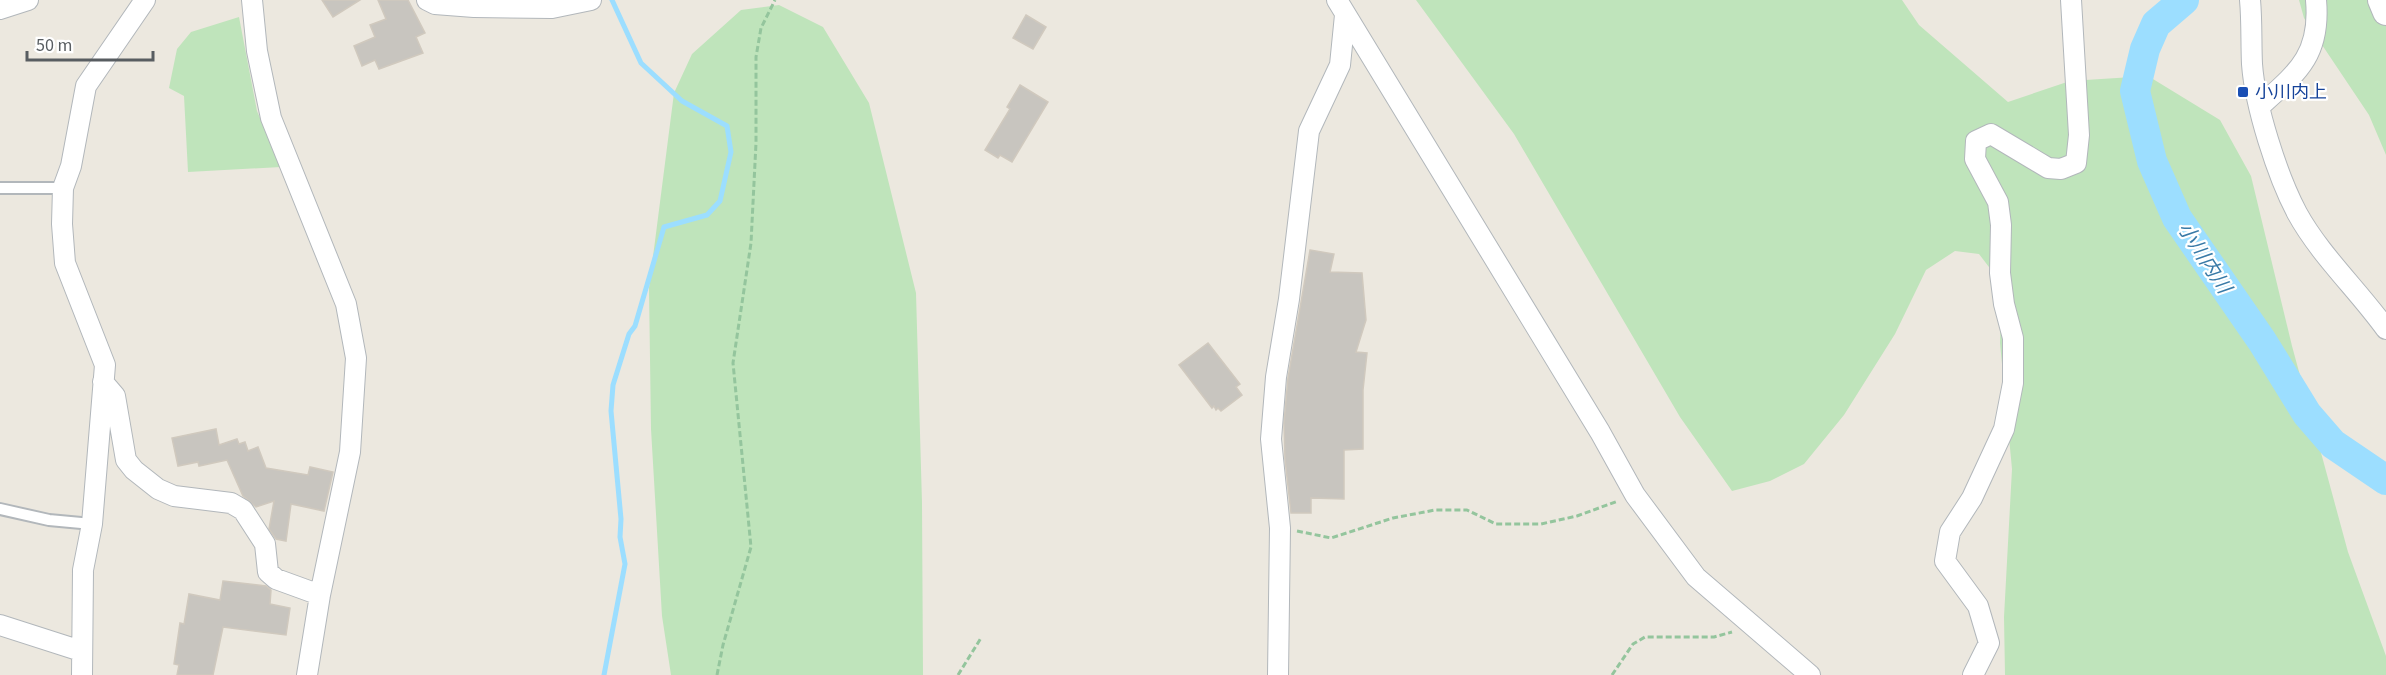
<svg xmlns="http://www.w3.org/2000/svg" width="2386" height="675" font-family="'Source Sans 3','Noto Sans JP',sans-serif">
<style>
.green{fill:#bfe4bb}
.lines{fill:none;stroke-linecap:round;stroke-linejoin:round}
.stream{stroke:#9cdeff;stroke-width:5}
.river{stroke:#9cdeff;stroke-width:30}
.building{fill:#c8c5bf;stroke:#d0c9be;stroke-width:1.5}
.service-casing{stroke:#b2b7bb;stroke-width:14}
.minor-casing{stroke:#b2b7bb;stroke-width:22}
.tertiary-casing{stroke:#b2b7bb;stroke-width:28}
.path{stroke:#94c59d;stroke-width:3;stroke-dasharray:6 3;stroke-linecap:butt}
.service{stroke:#fff;stroke-width:10}
.minor{stroke:#fff;stroke-width:20}
.tertiary{stroke:#fff;stroke-width:26}
.transit-dot{fill:#1a4fb4;stroke:#fff;stroke-width:2}
.labels{text-anchor:middle;dominant-baseline:central;stroke-width:4.5;stroke-linejoin:round;paint-order:stroke}
.transit-label{font-size:18px;fill:#164399;stroke:#fff;text-anchor:start}
.water-label{font-size:20px;font-style:italic;fill:#387aa7;stroke:#fff}
</style>
<rect width="100%" height="100%" fill="#ece8df"/>
<path class="green" d="M1416,0H1902L1919,25L2008,102L2070,81L2148,76L2220,120L2251,176L2292,346L2348,552L2386,656V675H2005L2004,617L2012,469L2000,343L2002,284L1979,254L1955,251L1926,270L1895,334L1844,415L1804,464L1770,481L1732,491L1680,417L1514,134Z
M2299,0H2386V155L2369,115L2304,18Z
M779,5L823,27L869,103L916,293L922,503L923,675H671L662,616L651,429L649,288L674,93L692,54L741,10Z
M239,17L257,111L281,167L188,172L184,96L169,88L177,49L191,32Z"/>
<g class="lines">
<path class="stream" d="M604,675L625,564L620,537L621,519L611,411L613,385L629,334L635,326L664,227L707,215L720,201L731,152L727,126L682,101L641,63L612,0"/>
<path class="river" d="M2184,0L2156,24L2145,49L2135,91L2152,161L2177,218L2262,341L2307,414L2333,444L2386,480"/>
</g>
<path class="building" d="M322,0H360L333,17Z
M378,0H408L425,33L416,37L423,53L379,69L375,60L362,66L354,46L375,37L370,25L386,19Z
M1026,15L1046,27L1033,49L1013,38Z
M1020,85L1048,102L1012,162L1000,155L998,158L985,150L1010,109L1007,107Z
M1310,250L1334,254L1330,272L1362,273L1366,320L1356,352L1367,353L1363,390V449L1344,450V499L1311,498V513H1291L1285,459L1284,423L1288,378Z
M1208,343L1240,384L1236,387L1242,395L1221,411L1218,408L1216,410L1214,406L1212,408L1179,365Z
M216,429L219,445L237,439L239,444L245,442L248,451L258,447L266,468L308,475L310,467L333,472L324,511L291,504L286,541L276,539L269,529L274,501L256,507L243,496L227,460L199,466L198,462L178,466L172,438Z
M223,581L266,586L271,590L270,604L290,608L286,635L223,627L213,675H177L179,665L174,664L180,623L184,624L189,594L220,600Z"/>
<g class="lines">
<defs>
<path id="service" d="M0,188H63
M0,509L49,520L92,524"/>
<path id="minor" d="M252,0L257,51L271,118L346,304L356,358L350,452L320,595L307,675
M427,0L435,4L474,7L552,8L591,0
M1337,0L1600,432L1635,495L1696,577L1810,675
M2250,0C2252,21 2251,43 2252,64C2255,106 2277,175 2297,213C2320,255 2358,290 2386,329
M0,9L28,0
M2260,106C2297,73 2321,55 2316,0
M103,382L115,396L126,460L134,470L158,489L174,496L231,503L243,510L265,544L268,572L276,579L320,595
M0,625L81,651
M82,675L83,570L92,524L105,365L65,263L62,224L63,188L71,166L86,86L145,0
M1278,675L1280,528L1271,439L1276,377L1289,299L1309,131L1340,65L1345,15
M1973,675L1989,643L1978,606L1945,561L1950,532L1972,498L2004,429L2013,383V338L2004,304L2000,273L2001,225L1998,202L1975,159L1976,141L1991,134L2048,168L2061,169L2076,163L2079,135L2071,0"/>
<path id="tertiary" d="M2381,0L2386,12"/>
</defs>
<use href="#service" class="service-casing"/>
<use href="#minor" class="minor-casing"/>
<use href="#tertiary" class="tertiary-casing"/>
<path class="path" d="M1297,531L1331,538L1393,518L1435,510H1467L1496,524H1541L1577,516L1618,501
M717,675L723,645L751,547L733,363L751,243L756,143V57L761,28L775,0
M958,675L981,638
M1612,675L1633,644L1645,637H1714L1732,632"/>
<use href="#service" class="service"/>
<use href="#minor" class="minor"/>
<use href="#tertiary" class="tertiary"/>
</g>
<rect class="transit-dot" x="2237" y="86" width="12" height="12" rx="3"/>
<g class="labels">
<g class="transit-label">
<text x="2255" y="92">小川内上</text>
</g>
<g class="water-label">
<text transform="translate(2204 258) rotate(57)">小川内川</text>
</g>
</g>
<path d="M27 51v9h126v-9" fill="none" stroke="#585d61" stroke-width="3"/>
<text x="36" y="51" font-size="18" fill="#585d61" stroke="#ffffff" stroke-width="4.5" paint-order="stroke">50 m</text>
</svg>
